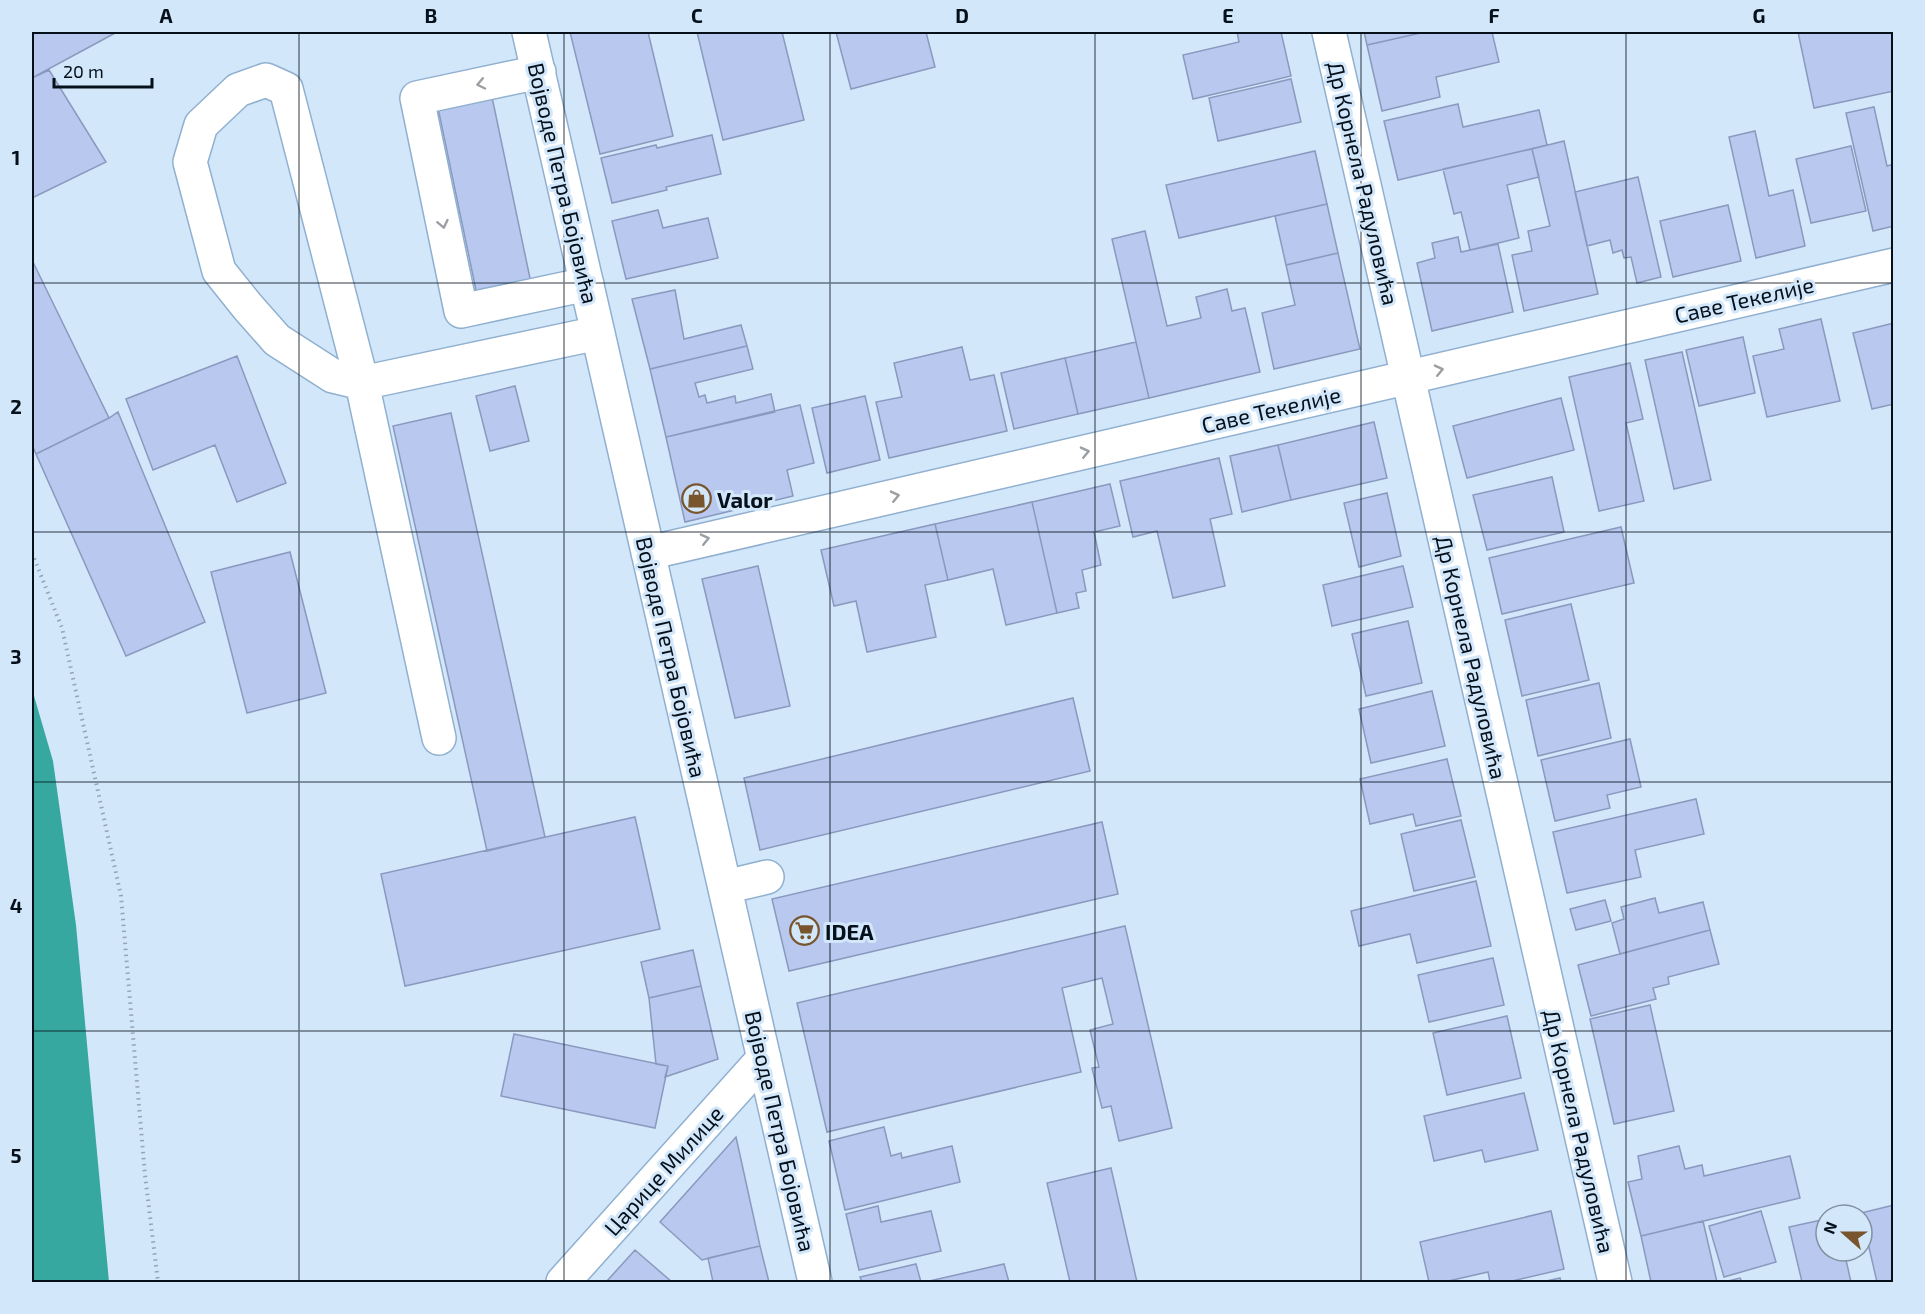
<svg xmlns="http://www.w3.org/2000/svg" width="1925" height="1314" font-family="'Exo 2',sans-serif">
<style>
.water{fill:#37a8a0}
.building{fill:#b8c8ef;stroke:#8a99be;stroke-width:1.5}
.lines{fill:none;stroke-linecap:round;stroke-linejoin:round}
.minor-casing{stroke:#90b0cf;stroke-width:36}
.path{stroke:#94a5b6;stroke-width:4;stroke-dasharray:1.5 4.5;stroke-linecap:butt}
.minor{stroke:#fff;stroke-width:33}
.oneway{stroke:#9b9fa4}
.grid{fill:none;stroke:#05101b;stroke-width:1.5;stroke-opacity:0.55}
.labels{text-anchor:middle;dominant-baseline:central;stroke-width:6;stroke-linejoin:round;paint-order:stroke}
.street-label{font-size:22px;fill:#05101b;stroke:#d3e7fb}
.poi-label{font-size:22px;font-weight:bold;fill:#05101b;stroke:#d3e7fb;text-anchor:start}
.neatline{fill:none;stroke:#05101b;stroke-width:2}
.grid-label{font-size:20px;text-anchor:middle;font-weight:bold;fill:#05101b}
</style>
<rect width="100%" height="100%" fill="#d3e7fb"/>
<path class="water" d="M32,689L53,761L76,925L109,1282H32Z"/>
<path class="building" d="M32,32H117L32,78Z
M570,32H648L673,136L600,154Z
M697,32H782L804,120L723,140Z
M836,32H926L935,67L851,89Z
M1237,32H1281L1291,76L1193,99L1183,55L1239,42Z
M1364,32H1425L1367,45Z
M1425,32H1492L1499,62L1436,77L1440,97L1382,111L1367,45Z
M1798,32H1891L1894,43V91L1814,108Z
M49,70L106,162L32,198V78Z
M1291,79L1301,122L1218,141L1209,98Z
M492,97L531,283L477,295L438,108Z
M1458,104L1463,127L1539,110L1547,145L1398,180L1384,121Z
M1874,107L1887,166L1894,164V226L1873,231L1846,113Z
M1755,131L1769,196L1793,190L1805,246L1756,258L1729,137Z
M712,135L721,174L666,187L667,190L612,203L601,158L656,145L657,148Z
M1564,141L1598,294L1524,311L1512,255L1532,251L1528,231L1550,226L1532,149Z
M1851,146L1866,211L1811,223L1796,159Z
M1532,149L1539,177L1507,185L1519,238L1470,250L1461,212L1454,214L1443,169Z
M1315,151L1327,204L1179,238L1166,185Z
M1638,177L1661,277L1637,283L1631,257L1624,258L1622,250L1613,253L1610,240L1587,246L1575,192Z
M1327,204L1338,253L1286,265L1275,216Z
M1728,205L1741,261L1673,277L1660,221Z
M658,210L663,228L708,218L718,258L626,279L612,221Z
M1145,231L1167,326L1201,318L1196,297L1227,289L1232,311L1245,308L1260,372L1149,398L1112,239Z
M1458,237L1461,252L1498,244L1513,312L1432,331L1417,263L1435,258L1432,243Z
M1338,253L1360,349L1274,369L1262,313L1295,305L1286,265Z
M32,260L109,418L36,454L32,445Z
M675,290L684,339L741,325L747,346L650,369L632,299Z
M1821,319L1840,401L1767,417L1753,356L1784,349L1779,329Z
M1894,323V404L1872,409L1853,333Z
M1743,337L1755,393L1699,406L1686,350Z
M1136,342L1149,398L1078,414L1065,358Z
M747,346L753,369L695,383L699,397L705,395L707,403L735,396L736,403L771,394L775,412L666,437L650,369Z
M962,347L970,380L994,375L1007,431L889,458L876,402L902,397L894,363Z
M1682,352L1711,480L1674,489L1645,360Z
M237,356L286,483L237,502L215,445L153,470L126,399Z
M1065,358L1078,414L1014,429L1001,373Z
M1630,363L1643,419L1626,423L1644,501L1599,511L1569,377Z
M515,386L529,441L490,451L476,396Z
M865,396L880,460L827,473L812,408Z
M1561,398L1574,450L1467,478L1453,426Z
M800,405L814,463L787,470L793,496L685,522L666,437Z
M118,412L205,622L126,656L36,454L109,418Z
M451,413L545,837L487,851L393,426Z
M1374,422L1387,478L1291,500L1278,445Z
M1278,445L1291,500L1242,512L1230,456Z
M1219,458L1232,514L1210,519L1225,586L1173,598L1157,531L1133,537L1120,481Z
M1552,477L1564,532L1487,550L1473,495Z
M1110,484L1120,526L1094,532L1101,565L1082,570L1086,591L1076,593L1079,608L1057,613L1032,502Z
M1387,493L1401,556L1359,567L1344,503Z
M1032,502L1057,613L1006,625L993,569L948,580L935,524Z
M935,524L948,580L925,585L936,637L867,652L856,601L834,606L821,550Z
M1621,527L1634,583L1502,614L1489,558Z
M290,552L326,693L247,713L211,572Z
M758,566L790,706L735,718L702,579Z
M1403,566L1413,607L1332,626L1323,585Z
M1571,604L1589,680L1522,696L1505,620Z
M1408,621L1422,683L1366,696L1352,634Z
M1599,683L1611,738L1538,756L1526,700Z
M1432,691L1445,746L1371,763L1359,709Z
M1073,698L1090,771L760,850L744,778Z
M1630,739L1641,787L1607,795L1610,808L1555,821L1541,760Z
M1447,759L1461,816L1416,826L1413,814L1370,824L1360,779Z
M1696,799L1704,834L1635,850L1641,877L1567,893L1553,832Z
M635,817L660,929L405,986L381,874Z
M1461,820L1475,877L1414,891L1401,834Z
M1102,822L1118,894L789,971L772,899Z
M1476,881L1491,946L1417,963L1410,934L1359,946L1351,911Z
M1655,898L1659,913L1703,902L1710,930L1620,954L1612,923L1624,919L1621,907Z
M1605,900L1611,921L1576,930L1570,909Z
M1125,926L1172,1128L1119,1141L1111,1106L1102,1108L1092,1068L1099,1067L1090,1030L1113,1024L1102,978L1062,988L1081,1072L827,1132L797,1003Z
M1710,930L1719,964L1668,977L1669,984L1653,988L1656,999L1591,1016L1578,965Z
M693,950L701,986L649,998L641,962Z
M1493,958L1504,1005L1429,1022L1418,975Z
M701,986L718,1059L665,1077L668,1066L656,1064L649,998Z
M1650,1005L1674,1111L1614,1124L1590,1019Z
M1507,1016L1521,1078L1447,1095L1433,1033Z
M514,1034L668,1066L655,1128L501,1096Z
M1524,1093L1538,1150L1485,1162L1482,1150L1434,1161L1424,1116Z
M884,1127L891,1156L901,1153L902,1158L952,1146L960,1182L845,1210L829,1141Z
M736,1137L760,1246L702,1260L660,1222Z
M1679,1146L1685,1169L1702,1165L1704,1176L1790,1156L1800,1198L1641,1236L1628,1182L1642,1179L1638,1156Z
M1111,1168L1137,1282H1070L1047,1183Z
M1894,1205V1282H1877L1861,1213Z
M878,1206L881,1222L931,1211L941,1251L859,1270L846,1214Z
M1551,1211L1564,1269L1508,1282H1490L1488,1272L1444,1282H1429L1420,1242Z
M1761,1211L1776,1262L1724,1277L1709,1226Z
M1826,1219V1251H1844L1851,1282H1802L1789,1227Z
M1703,1221L1717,1282H1651L1641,1236Z
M760,1246L769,1282H713L708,1258Z
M635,1250L672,1282H606Z
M916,1264L921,1282H862L860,1277Z
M1004,1264L1009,1282H925Z
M1560,1278L1561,1282H1542Z
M1740,1278L1742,1282H1724Z"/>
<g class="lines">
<defs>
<path id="minor" d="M529,32L815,1282
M1329,32L1615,1282
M539,72L417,98L461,311L587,284
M266,80L286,89L362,383L333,376L277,340L247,306L219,271L190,162L201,125L238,90Z
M648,553L1894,265
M439,738L362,383L598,333
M725,887L767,877
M563,1282L764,1058"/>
</defs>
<use href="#minor" class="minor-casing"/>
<path class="path" d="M32,553L62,628L121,896L145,1175L158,1282"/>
<use href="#minor" class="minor"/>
</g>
<defs><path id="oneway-chevron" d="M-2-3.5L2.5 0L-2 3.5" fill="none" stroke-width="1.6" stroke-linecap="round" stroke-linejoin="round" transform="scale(1.5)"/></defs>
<g class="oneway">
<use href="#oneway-chevron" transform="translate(481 84) rotate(168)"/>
<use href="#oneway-chevron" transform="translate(443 224) rotate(78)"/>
<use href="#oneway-chevron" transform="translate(1439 370) rotate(-13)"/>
<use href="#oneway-chevron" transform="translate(1085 452) rotate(-13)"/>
<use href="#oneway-chevron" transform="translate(895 496) rotate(-13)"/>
<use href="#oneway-chevron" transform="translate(705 539) rotate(-13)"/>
</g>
<path class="grid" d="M299,32V1282M564,32V1282M830,32V1282M1095,32V1282M1361,32V1282M1626,32V1282M32,283H1894M32,532H1894M32,782H1894M32,1031H1894"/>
<defs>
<symbol id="shop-ring" viewBox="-11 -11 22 22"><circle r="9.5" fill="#d3e7fb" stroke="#78552d" stroke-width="1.5"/><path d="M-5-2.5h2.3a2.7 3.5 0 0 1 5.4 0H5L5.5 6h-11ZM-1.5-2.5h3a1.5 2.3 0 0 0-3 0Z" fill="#78552d"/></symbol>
<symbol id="supermarket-ring" viewBox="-11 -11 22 22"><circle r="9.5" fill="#d3e7fb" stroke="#78552d" stroke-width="1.5"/><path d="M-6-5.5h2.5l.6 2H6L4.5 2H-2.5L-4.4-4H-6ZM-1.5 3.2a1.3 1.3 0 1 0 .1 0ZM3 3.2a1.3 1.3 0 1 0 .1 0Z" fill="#78552d"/></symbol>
</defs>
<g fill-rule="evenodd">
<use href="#shop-ring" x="680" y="482" width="33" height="33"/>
<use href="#supermarket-ring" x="788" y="914" width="33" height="33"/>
</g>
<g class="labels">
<g class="street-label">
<text transform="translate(564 183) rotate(77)">Војводе Петра Бојовића</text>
<text transform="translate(1364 183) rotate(77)">Др Корнела Радуловића</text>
<text transform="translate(1744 299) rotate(-13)">Саве Текелије</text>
<text transform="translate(1271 409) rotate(-13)">Саве Текелије</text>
<text transform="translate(672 657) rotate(77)">Војводе Петра Бојовића</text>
<text transform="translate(1472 657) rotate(77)">Др Корнела Радуловића</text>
<text transform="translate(781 1131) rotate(77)">Војводе Петра Бојовића</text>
<text transform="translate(1580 1131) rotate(77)">Др Корнела Радуловића</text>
<text transform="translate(663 1170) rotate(-48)">Царице Милице</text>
</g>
<g class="poi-label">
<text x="717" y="499">Valor</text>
<text x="825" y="931">IDEA</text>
</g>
</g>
<rect width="1925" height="1314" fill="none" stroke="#d3e7fb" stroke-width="66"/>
<g transform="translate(1844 1233) rotate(291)"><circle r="28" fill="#d3e7fb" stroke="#8191a1" stroke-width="1.5"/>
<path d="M0-4.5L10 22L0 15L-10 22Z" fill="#78552d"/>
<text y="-9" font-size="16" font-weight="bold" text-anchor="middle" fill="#05101b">N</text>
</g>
<path d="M54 78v9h98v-9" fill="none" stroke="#05101b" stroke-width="3"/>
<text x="63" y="78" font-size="18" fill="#05101b" stroke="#d3e7fb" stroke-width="4.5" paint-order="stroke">20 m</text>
<rect x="33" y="33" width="1859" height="1248" class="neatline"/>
<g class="grid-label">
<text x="166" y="23">A</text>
<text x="431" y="23">B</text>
<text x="697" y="23">C</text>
<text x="962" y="23">D</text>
<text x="1228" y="23">E</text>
<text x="1494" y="23">F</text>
<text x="1759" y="23">G</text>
<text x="16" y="165">1</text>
<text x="16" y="414">2</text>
<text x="16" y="664">3</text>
<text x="16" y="913">4</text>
<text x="16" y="1163">5</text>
</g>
</svg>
